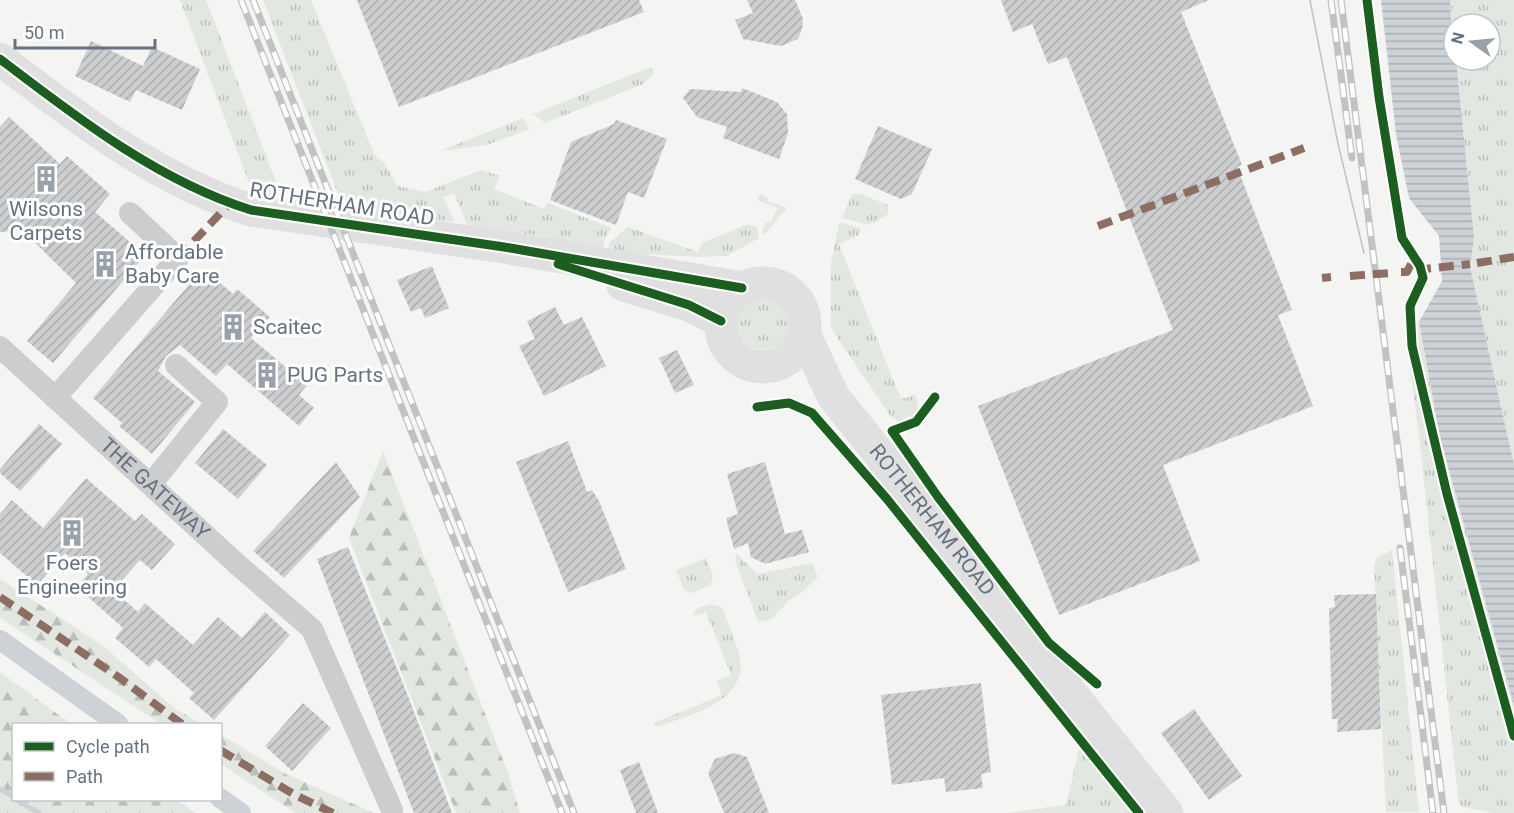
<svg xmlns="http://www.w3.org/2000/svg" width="1514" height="813" font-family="Roboto,sans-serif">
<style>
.grass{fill:url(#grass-tufts)}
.forest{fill:url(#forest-firs)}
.water{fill:url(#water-rules)}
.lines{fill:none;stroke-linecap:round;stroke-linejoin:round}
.stream{stroke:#cdd2d6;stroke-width:5}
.canal{stroke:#cdd2d6;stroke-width:20}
.building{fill:url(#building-hatch)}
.street{stroke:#cccdce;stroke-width:22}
.primary{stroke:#e0e0e1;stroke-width:33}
.tram{stroke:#c1c2c3;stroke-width:1.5}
.rail-casing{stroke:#c1c2c3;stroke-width:7}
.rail{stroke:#fff;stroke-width:4.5;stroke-dasharray:14;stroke-linecap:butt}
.quiet{stroke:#8d6e63;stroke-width:8;stroke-dasharray:15 8;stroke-linecap:butt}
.cycleway-casing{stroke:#fff;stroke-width:13}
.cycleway{stroke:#1b5e20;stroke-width:9}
.labels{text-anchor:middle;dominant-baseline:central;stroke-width:6;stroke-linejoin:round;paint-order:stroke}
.street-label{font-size:21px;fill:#667281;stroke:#fff}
.poi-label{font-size:21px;fill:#667281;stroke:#fff;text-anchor:start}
</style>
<defs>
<pattern id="grass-tufts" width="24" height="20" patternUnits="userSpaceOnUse" patternTransform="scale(1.5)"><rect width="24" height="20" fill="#e3e7e1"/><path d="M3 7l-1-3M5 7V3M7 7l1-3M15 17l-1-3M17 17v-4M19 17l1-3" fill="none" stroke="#bcc0bc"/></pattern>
<pattern id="forest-firs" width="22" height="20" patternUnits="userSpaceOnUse" patternTransform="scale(1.5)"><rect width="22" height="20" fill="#e3e7e1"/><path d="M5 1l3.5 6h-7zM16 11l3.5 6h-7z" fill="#bcc0bc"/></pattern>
<pattern id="water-rules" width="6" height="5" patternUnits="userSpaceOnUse" patternTransform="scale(1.5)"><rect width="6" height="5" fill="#cdd2d6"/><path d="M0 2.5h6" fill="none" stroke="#aaafb3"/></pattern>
<pattern id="building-hatch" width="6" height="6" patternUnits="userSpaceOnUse" patternTransform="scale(1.5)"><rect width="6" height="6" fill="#cdcecf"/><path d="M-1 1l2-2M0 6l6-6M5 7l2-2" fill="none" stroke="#aaacad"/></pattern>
</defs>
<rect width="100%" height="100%" fill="#f4f4f3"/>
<path class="grass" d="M180,0H206L285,205L254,196Z
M263,0H311L374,154L386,165L397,186L425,192L481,170L500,176L494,189L544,209L548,203L612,228L605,239L601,253L541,236L467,225L454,193L443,197L455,222L344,209Z
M1450,0H1514V465L1470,267L1474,238L1456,60H1490V24H1454V37Z
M651,67L654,74L643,84L545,123L533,114Z
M523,118L530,129L487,145L440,151Z
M760,194L768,198L767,201L787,208L764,235L762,231L766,222L771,223L777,208L757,200Z
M852,194H861L888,205V215L869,225L842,218Z
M842,223L860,228L859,235L839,244L901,399L915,395L920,411L898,421L891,417L831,328V263L839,224Z
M748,224L757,227L759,238L727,256L699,257L607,252L610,242L628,227L698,252L702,243Z
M737 324a26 26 0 1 1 52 0a26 26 0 1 1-52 0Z
M1403,317L1419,322L1440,437L1514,706V813H1493L1459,806L1419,435Z
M1392,550L1419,812H1386L1374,565L1377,558Z
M737,554L757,574L812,563L818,577L802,592L788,601L772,619L758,622L735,560Z
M706,558L713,575L711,585L691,593L684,590L676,570Z
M710,604L722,607C727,622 741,651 741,665C740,705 688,715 660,726L655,725L654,723L722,695L717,681L731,675L706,612L695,616L693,613L698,608Z
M1079,749L1132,813H1007L1066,805Z"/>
<path class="forest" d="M383,451L508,773L520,813H456L349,538Z
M0,579L101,644L174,708L202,724H161L0,618Z
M0,672L71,724H14V800H177L196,813H0Z
M221,735L286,774L374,813H295L221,764Z"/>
<path class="water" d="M1381,0H1450L1454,60H1456L1474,238L1470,267L1514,465V706L1440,437L1419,322L1442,281L1439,236L1409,198L1396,134Z"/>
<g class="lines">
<path class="stream" d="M0,789L14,797
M17,800L39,813"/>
<path class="canal" d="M0,640L118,724
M220,798L241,813"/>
</g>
<path class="building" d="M357,0H639L644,12L399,107Z
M747,0H795L803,19L802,29L798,39L781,46L743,39L735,20L753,13Z
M1001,0H1209L1181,12L1242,165L1237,167L1292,310L1278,315L1313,406L1163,465L1200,561L1059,615L978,406L1173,330L1067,57L1048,64L1032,24L1013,32Z
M91,41L143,66L152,47L200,69L182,110L136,90L130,102L75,76Z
M742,88L777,102L787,114L788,133L779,159L723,138L727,127L697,117L683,98L690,89L741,92Z
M9,117L60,164L67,156L110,194L95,212L145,255L53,363L27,341L76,283L22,230L0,232V127Z
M616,120L667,139L644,198L628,192L616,225L550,200L571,142L614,124Z
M878,126L932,149L912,194L901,199L855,179Z
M432,266L449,308L425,318L421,308L411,312L397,280Z
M203,268L233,294L237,289L270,317L251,338L307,385L299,395L314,408L299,426L227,364L216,376L180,345L166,356L158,371L195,402L152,454L119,426L122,423L93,398Z
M555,307L564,325L582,317L606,366L544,396L519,346L535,339L527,321Z
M677,350L694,385L675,393L659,358Z
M39,424L62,444L20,491L0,473V469Z
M223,429L267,465L238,499L195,463Z
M568,441L587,492L592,490L599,501L626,569L568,592L516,462Z
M336,462L360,497L284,578L253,551Z
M765,462L785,534L802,530L809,552L765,564L751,557L748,543L734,549L726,518L738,514L727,474Z
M86,478L135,521L142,514L175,544L152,570L140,560L113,590L138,612L145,603L193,645L218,617L242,638L265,612L290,635L214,720L189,698L194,693L156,659L149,667L115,638L123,628L77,587L88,574L65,553L37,585L0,553V514L12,500L43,528Z
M348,547L408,696L452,813H414L317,559Z
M1376,594L1381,729L1337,732L1338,719H1332L1329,608L1335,607L1334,595Z
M981,683L991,772L981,774L983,788L946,792L944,778L892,785L881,695Z
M303,703L331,728L292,771L265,746Z
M1194,709L1242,776L1209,800L1161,733Z
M734,753L747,757L769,813H724L708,773L715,759Z
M639,762L658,813H636L620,770Z"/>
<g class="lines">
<g class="street">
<path id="s1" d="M0,347L238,565L312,629L392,810"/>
<path d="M55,398L178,258L130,213"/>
<path d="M151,484L217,402L176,365"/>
</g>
<g class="primary">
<path d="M0,59C76,117 158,181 251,210L504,247L742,288"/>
<circle cx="763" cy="325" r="42"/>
<path d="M623,285L689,305L721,321"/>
<path id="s2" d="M804,333L833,396L1167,813"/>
</g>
<path class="tram" d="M1310,0L1337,139L1364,253"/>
<defs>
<path id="rail" d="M241,0L562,813
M253,0L574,813
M1331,0L1352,158
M1341,0L1444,813
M1400,548L1433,813"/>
</defs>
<use href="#rail" class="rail-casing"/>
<use href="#rail" class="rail"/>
<path class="quiet" d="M1098,226L1304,148
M178,258L230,203
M1477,263L1514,257
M1416,270L1470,264
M1401,272H1407L1414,258
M1350,276L1390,273
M1322,278L1331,277
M0,597L117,676L182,724
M220,750L295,795L333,813"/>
<defs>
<path id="cycleway" d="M1367,0L1379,97L1402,238L1420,266L1423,278L1410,306L1412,346L1447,494L1514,736
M0,59C76,117 158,181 251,210L504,247L742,288
M558,264L689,305L721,321
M935,397L916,422L892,431L938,497L1049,643L1097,684
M757,407L789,403L812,413L887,499L1139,813"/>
</defs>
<use href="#cycleway" class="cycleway-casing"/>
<use href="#cycleway" class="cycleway"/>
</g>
<defs>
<symbol id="building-bare" viewBox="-9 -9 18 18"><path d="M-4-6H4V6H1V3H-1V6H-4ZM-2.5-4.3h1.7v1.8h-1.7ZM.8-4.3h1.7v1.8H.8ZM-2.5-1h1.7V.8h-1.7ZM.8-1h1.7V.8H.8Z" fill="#98a0a9" stroke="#fff" stroke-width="2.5" paint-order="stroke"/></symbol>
</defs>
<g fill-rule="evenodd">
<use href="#building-bare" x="27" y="160" width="38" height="38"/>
<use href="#building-bare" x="86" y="245" width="38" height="38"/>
<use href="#building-bare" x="214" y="308" width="38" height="38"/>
<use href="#building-bare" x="248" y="356" width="38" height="38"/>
<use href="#building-bare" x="53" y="514" width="38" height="38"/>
</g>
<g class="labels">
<g class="street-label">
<text transform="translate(342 204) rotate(9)">ROTHERHAM ROAD</text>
<text stroke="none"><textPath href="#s1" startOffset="210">THE GATEWAY</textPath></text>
<text stroke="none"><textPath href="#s2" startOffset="228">ROTHERHAM ROAD</textPath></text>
</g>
<g class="poi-label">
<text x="46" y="209" text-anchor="middle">Wilsons<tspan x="46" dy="24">Carpets</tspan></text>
<text x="125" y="252">Affordable<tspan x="125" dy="24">Baby Care</tspan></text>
<text x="253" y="327">Scaitec</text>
<text x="287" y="375">PUG Parts</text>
<text x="72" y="563" text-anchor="middle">Foers<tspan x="72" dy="24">Engineering</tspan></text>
</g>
</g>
<rect x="12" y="723" width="210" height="78" fill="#ffffff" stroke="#c2c7cd" stroke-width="1.5"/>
<rect x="24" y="742" width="30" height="9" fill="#1b5e20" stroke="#c2c7cd" stroke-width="1.5"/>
<text x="66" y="753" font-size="18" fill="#667281">Cycle path</text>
<rect x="24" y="772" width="30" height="9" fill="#8d6e63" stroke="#c2c7cd" stroke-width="1.5"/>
<text x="66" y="783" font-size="18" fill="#667281">Path</text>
<g transform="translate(1472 42) rotate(285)"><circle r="28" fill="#ffffff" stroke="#c2c7cd" stroke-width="1.5"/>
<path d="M0-4.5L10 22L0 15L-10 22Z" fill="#98a0a9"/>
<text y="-9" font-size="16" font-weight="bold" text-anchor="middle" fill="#667281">N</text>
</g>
<path d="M15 39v9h140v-9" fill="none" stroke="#667281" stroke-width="3"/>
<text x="24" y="39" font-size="18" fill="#667281" stroke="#ffffff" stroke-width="4.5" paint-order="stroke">50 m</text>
</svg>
